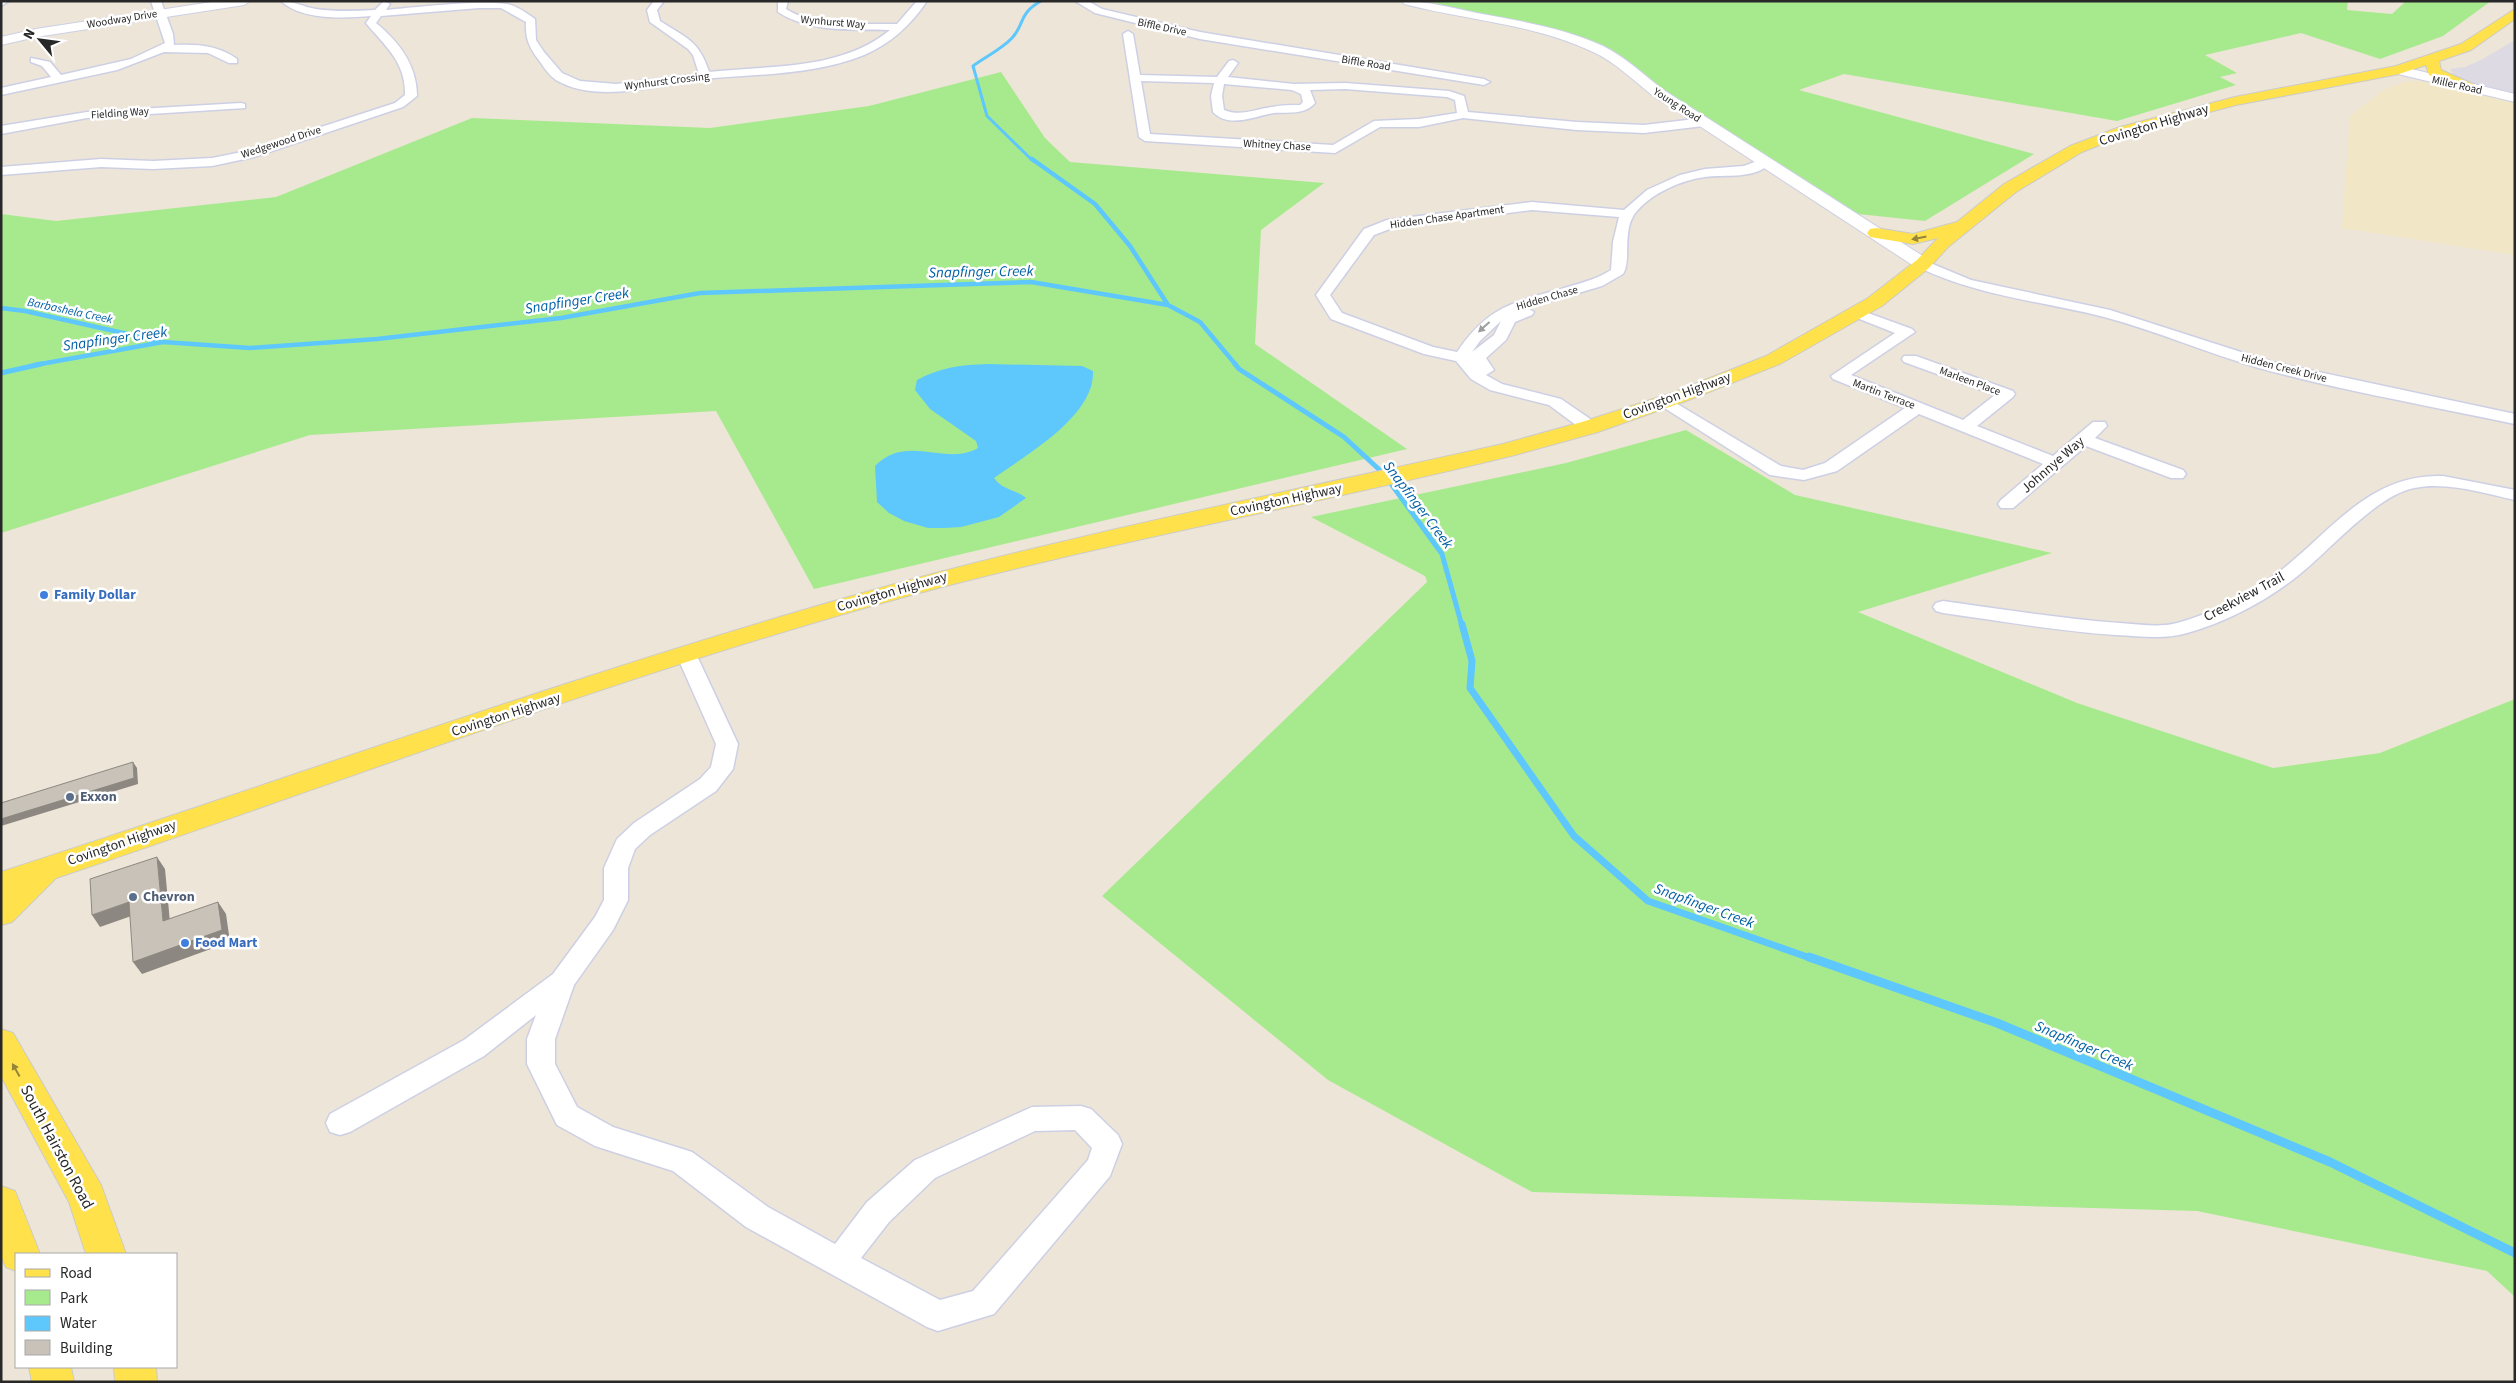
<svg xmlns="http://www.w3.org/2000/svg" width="2516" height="1383" font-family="'Source Sans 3',sans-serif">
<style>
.industrial{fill:#dddae4}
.education{fill:#f1e6c5}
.green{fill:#a7ea8e}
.water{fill:#5ec7fc}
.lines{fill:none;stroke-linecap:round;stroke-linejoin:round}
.stream-far4{stroke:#5ec7fc;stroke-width:3}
.stream-far3{stroke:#5ec7fc;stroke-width:4.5}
.stream-far2{stroke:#5ec7fc;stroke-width:5}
.stream-far1{stroke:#5ec7fc;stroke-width:7}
.stream{stroke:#5ec7fc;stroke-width:9}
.minor-casing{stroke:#cdd0e4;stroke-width:3}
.tertiary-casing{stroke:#cdd0e4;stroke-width:2}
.primary-casing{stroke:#cbcbcb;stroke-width:2}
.minor{fill:#fff;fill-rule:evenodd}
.tertiary{fill:#fff;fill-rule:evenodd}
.primary{fill:#ffe24b;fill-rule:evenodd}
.shaded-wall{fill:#8c8881}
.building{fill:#c8c2b8;stroke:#8c8881}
.oneway{fill:#94853a}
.oneway2{fill:#9e9e9e}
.shop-dot{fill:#3f7fe0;stroke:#fff;stroke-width:2}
.service-dot{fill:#5c6f8a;stroke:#fff;stroke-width:2}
.labels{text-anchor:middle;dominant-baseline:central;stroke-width:5;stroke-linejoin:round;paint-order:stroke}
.far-street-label{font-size:11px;fill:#282828;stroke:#fff}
.far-water-label{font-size:12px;font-style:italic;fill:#0060a5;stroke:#fff}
.street-label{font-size:14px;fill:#282828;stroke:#fff}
.shop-label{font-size:14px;font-weight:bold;fill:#366cbe;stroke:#fff;text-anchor:start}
.service-label{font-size:14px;font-weight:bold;fill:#4e5e75;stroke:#fff;text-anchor:start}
.water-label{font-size:15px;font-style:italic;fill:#0060a5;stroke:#fff}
.near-street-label{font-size:16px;fill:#282828;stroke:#fff}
</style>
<rect width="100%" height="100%" fill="#ede5d8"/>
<path class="industrial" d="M2515,40V94L2469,84L2455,78L2450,69L2465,67L2481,60Z"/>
<path class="education" d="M2408,81L2426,82L2515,99V255L2342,228L2350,116L2385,89Z"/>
<path class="green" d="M1427,1H2348L2347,10L2392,14L2406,1H2491L2443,36L2380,59L2301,33L2205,55L2237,73L2220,77L2236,85L2117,121L1844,74L1799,90L2034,154L1925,221L1858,214L1701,115L1603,47Z
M1001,72L1045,138L1070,162L1324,183L1261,230L1255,344L1407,449L814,589L716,411L310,435L1,533V214L56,221L276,197L472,118L710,128L869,106Z
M1686,430L1795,495L2052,553L1858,612L2077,703L2273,768L2380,753L2515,699V1297L2487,1271L2197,1211L1532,1192L1328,1080L1102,896L1427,582L1425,576L1311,517L1566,463Z"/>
<path class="water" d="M988,364L1082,366L1093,371C1095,416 1027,454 994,478C1002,490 1015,489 1026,498L999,517L961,527L944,528H928L904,521L889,513L877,502L875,466C908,433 944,467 978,448L976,441L930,409L915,390L917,380C942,367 960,365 988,364Z"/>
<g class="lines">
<path class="stream-far4" d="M1033,161L987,116L973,66C985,57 1002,49 1012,38C1025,24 1018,14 1041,1"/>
<path class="stream-far3" d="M1032,159L1095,204L1130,246L1168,305
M1,308L25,311L159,341
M35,365L163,342L250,348L377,339L561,318L700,293L1031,282L1168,305L1200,322L1236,365"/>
<path class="stream-far2" d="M1235,364L1239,369L1344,437L1384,474L1442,554L1462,626
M1,373L41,364"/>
<path class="stream-far1" d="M1462,624L1472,661L1470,688L1574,836L1648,901L1813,959"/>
<path class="stream" d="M1809,957L1997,1023L2330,1162L2515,1253"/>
<defs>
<path id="minor" d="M1,1H9L1,6Z
M151,1H161L173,34L174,45C197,44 218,45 237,59V63H229L208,53L164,52L117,70L1,95V88L51,77L42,66L31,62V58L50,62L61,75L131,59L165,43Z
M281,1C294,1 303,7 316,9C336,12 355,11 375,10L384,1L390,4L386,10C419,7 476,0 507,4C518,6 526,13 535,19L536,40L544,52L562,73L580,81L616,84L699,74L693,55L688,49L650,22L647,10L654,1H664L657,10L660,21C686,38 699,40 709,72C770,65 840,71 890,30C853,29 810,33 778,12V1H788L786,9C817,29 862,23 897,24L917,1H927C911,25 890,44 864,55C817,74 764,74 714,78C668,82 599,106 556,80C550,76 545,69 541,63C530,49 525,40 526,22L501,8H479L381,16L376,23C399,42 417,65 417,96L403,107L254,157L212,166L153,169L101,167L1,175V167L101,159L153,161L212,158L247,151L395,103L405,95C406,62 385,46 366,23L371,16C344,18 303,21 281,1Z
M1075,1H1088L1102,9L1200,32L1484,79L1490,82L1484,85L1200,39L1095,13Z
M1128,31L1133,34L1140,75L1217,77L1229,61L1233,60L1238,63L1228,77L1294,84L1345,83L1449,91L1464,96L1468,112L1577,122L1644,125L1704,118L1710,122L1704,126L1644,133L1577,130L1463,118L1419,127H1380L1335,153L1145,141L1139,137L1123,34ZM1141,81L1214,83L1211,96L1213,112C1229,129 1255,116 1274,113C1288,112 1305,115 1315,103L1310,90L1345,89L1447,97L1455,100L1457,113L1419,119L1374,121L1333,145L1150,134ZM1224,84L1292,90L1301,94L1303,102L1300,105C1291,105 1281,105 1272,107C1255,109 1241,117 1224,110L1222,96Z
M241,103L245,104V108L87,118L1,134V126L87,112Z
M1765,158L1771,162C1757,180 1725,174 1705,177C1682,180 1652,193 1637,211C1621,228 1632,260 1623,274L1602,286L1527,308L1534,312L1532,315L1515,322L1506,340L1486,358L1494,370L1486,375L1502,384L1561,399L1596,423L1598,427L1596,431H1584L1549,405L1490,390L1471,379L1456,361L1424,354L1331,319L1316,295L1364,229L1387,220L1532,202L1624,210L1647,190L1680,175L1705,169L1744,166ZM1532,210L1619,217L1613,242L1611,270C1599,278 1585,282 1571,286C1518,302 1491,302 1457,352L1433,347L1342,313L1330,295L1374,235L1395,227ZM1501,321L1494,335L1472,352L1480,341Z
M1923,260L1971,280L2110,310L2272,362L2515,414V424C2430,406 2343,391 2259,368C2207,353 2157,331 2104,317C2041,301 1977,296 1918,267L1916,264Z
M1857,309L1912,329L1915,332L1851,375L1963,420L1995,395L1904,362L1902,359L1904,356H1916L2013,391L2015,394L2013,397L1977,426L2053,456L2093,422H2105L2107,426L2095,438L2183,470L2186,474L2183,478H2171L2086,446L2013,508H2001L1998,504L2001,500L2043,464L1919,414L1837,471L1804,480L1770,475L1655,402L1663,397L1669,399L1781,466L1803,470L1825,463L1905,408L1833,379L1831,376L1895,333L1852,316L1850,313Z
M2443,476L2515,490V500C2484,493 2446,481 2414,488C2377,495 2330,550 2300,574C2268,600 2227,622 2187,633C2163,640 2140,636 2116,635C2058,631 2000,621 1943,613L1936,611L1933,607L1936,603L1943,601C2002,609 2061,619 2120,623C2138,624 2158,628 2177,623C2210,614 2247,596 2275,575C2330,534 2368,473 2443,476Z
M687,650L694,651L697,656L738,744L733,769L716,791L650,835L635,849L628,868V900L613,930L574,985L555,1039V1064L577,1107L613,1127L692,1152L768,1207L835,1244L867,1202L915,1160L1032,1107L1081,1106L1091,1109L1118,1135L1122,1144L1110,1176L994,1314L938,1331L927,1327L746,1227L673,1171L595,1146L557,1125L527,1064V1039L536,1015L484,1056L350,1132L340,1135L330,1132L326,1123L330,1114L464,1040L553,974L595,917L604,900V868L617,839L634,823L700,779L711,767L716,744L677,656L680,651ZM1075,1130L1092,1148L1088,1160L973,1291L940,1300L861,1258L889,1222L935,1178L1035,1131Z"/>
<path id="tertiary" d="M218,1H250L244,5L36,37L1,45V37L36,29Z
M1402,1C1428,1 1452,8 1477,13C1520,21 1564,28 1603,46C1625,57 1643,74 1662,89L1929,260L1932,264L1929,268H1917L1652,95C1633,80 1615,62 1593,52C1534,24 1466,20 1404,4Z
M2399,66L2515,94V102L2394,73L2392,70L2394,67Z"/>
<path id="primary" d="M2515,9V19L2471,50L2439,61L2441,70L2475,85L2477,88L2475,91H2465L2429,75L2426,65L2399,74L2236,105L2130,133L2082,152L2016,192L1948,247L1929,268L1882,306L1780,364L1686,401L1598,432L1515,455C1300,508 1081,547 868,607C594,685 327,787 56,878L12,922L1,925V872C283,781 561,679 845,598C1062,536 1284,493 1503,444L1582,422L1672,393L1766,356L1868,298L1917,260L1938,238L1913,244L1870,237L1867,233L1870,229L1876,228L1913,234L1957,222L2004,184L2070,146L2120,127L2235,97L2396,66L2461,44Z
M1,1029L13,1033L101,1185L126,1254H86L69,1202L1,1076Z
M1,1186L15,1191L40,1254H16V1271L6,1267L1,1256Z
M29,1367H71L74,1382H32Z
M114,1367H156L157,1382H115Z"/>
</defs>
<use href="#minor" class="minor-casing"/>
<use href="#tertiary" class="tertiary-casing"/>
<use href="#primary" class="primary-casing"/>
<use href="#minor" class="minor"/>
<use href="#tertiary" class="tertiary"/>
<use href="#primary" class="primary"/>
</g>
<path class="shaded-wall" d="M133,762L137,768L138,784L1,826V819Z
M157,857L165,869L171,933L163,921Z
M129,902L137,914L100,927L92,915Z
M218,902L226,914L230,942L142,974L133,962Z"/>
<path class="building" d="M133,762L134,778L1,819V803Z
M157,857L163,921L218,902L222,930L133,962L129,902L92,915L90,879Z"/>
<defs><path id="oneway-solid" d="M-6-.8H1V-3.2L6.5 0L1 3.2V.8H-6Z" transform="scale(1.25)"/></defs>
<g class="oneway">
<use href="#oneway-solid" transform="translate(1919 238) rotate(169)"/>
<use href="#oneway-solid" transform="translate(16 1070) rotate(-119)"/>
</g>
<use class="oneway2" href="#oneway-solid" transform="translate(1484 327) rotate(138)"/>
<g class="shop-dot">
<circle cx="44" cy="595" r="5"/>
<circle cx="185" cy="943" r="5"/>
</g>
<g class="service-dot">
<circle cx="70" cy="797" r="5"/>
<circle cx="133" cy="897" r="5"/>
</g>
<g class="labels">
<g class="far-street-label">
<text transform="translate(122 19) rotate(-9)">Woodway Drive</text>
<text transform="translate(833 22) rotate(5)">Wynhurst Way</text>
<text transform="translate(1162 27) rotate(12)">Biffle Drive</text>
<text transform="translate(1366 63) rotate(9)">Biffle Road</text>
<text transform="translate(667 81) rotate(-7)">Wynhurst Crossing</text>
<text transform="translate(2457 85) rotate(13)">Miller Road</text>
<text transform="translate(1677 105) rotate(33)">Young Road</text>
<text transform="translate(120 113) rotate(-4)">Fielding Way</text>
<text transform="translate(281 142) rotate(-18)">Wedgewood Drive</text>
<text transform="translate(1277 145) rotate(3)">Whitney Chase</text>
<text transform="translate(1447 217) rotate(-8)">Hidden Chase Apartment</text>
<text transform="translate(1547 298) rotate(-16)">Hidden Chase</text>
<text transform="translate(2284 368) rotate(14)">Hidden Creek Drive</text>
<text transform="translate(1970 381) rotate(20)">Marleen Place</text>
<text transform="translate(1884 394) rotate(21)">Martin Terrace</text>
</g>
<g class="far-water-label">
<text transform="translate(70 311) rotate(12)">Barbashela Creek</text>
</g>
<g class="street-label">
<text transform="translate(2154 125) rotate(-17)">Covington Highway</text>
<text transform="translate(1677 396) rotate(-20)">Covington Highway</text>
<text transform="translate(2053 465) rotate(-41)">Johnnye Way</text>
<text transform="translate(1286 500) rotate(-12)">Covington Highway</text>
<text transform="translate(892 592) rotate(-16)">Covington Highway</text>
<text transform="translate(2244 597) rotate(-28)">Creekview Trail</text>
<text transform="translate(506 715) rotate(-18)">Covington Highway</text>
<text transform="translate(122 843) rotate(-19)">Covington Highway</text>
</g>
<g class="shop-label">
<text x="54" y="595">Family Dollar</text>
<text x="195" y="943">Food Mart</text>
</g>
<g class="service-label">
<text x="80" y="797">Exxon</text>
<text x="143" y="897">Chevron</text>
</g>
<g class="water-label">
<text transform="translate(981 272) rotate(-1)">Snapfinger Creek</text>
<text transform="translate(577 301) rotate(-9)">Snapfinger Creek</text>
<text transform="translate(115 339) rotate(-8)">Snapfinger Creek</text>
<text transform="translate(1418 505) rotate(53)">Snapfinger Creek</text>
<text transform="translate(1704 906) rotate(20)">Snapfinger Creek</text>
<text transform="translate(2084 1046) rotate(23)">Snapfinger Creek</text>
</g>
<g class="near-street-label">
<text transform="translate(57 1147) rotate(62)">South Hairston Road</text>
</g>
</g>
<rect width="2516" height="1383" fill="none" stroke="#282828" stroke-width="5"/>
<rect x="15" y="1253" width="162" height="115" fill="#ffffff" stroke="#a9a9a9"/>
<rect x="25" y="1269" width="25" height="8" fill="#ffe24b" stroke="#a9a9a9"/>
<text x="60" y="1278" font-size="15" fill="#282828">Road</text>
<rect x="25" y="1290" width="25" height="15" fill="#a7ea8e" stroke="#a9a9a9"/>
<text x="60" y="1303" font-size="15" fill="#282828">Park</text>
<rect x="25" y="1316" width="25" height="15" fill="#5ec7fc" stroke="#a9a9a9"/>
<text x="60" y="1328" font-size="15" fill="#282828">Water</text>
<rect x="25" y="1340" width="25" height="15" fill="#c8c2b8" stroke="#a9a9a9"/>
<text x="60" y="1353" font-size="15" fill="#282828">Building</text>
<g transform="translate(40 40) rotate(299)" stroke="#ffffff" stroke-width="4" paint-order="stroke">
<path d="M0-4L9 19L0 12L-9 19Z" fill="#282828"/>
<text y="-8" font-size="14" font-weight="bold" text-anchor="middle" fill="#282828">N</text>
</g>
</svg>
